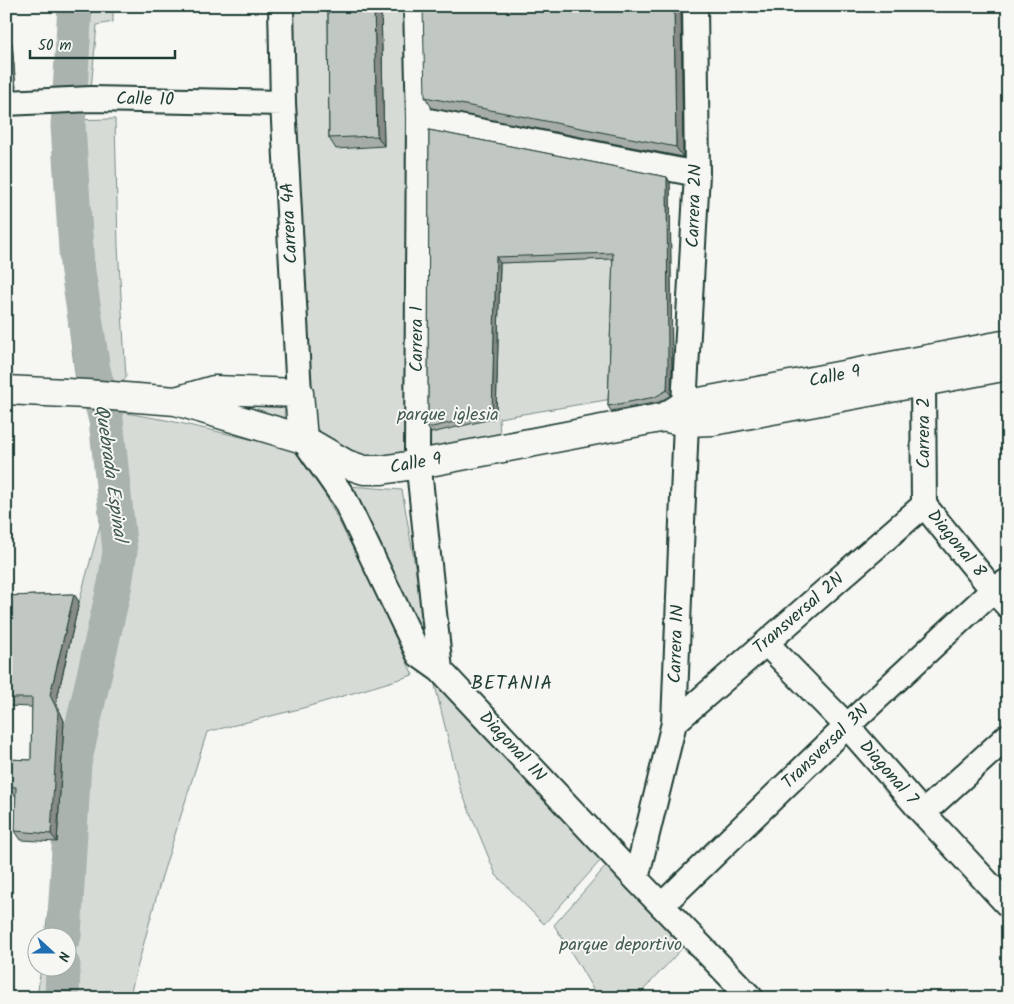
<svg xmlns="http://www.w3.org/2000/svg" width="1014" height="1004" font-family="Kalam,sans-serif">
<style>
.green{fill:#d6dbd6;stroke:#7a8c85}
.lines{fill:none;stroke-linecap:round;stroke-linejoin:round}
.river{stroke:#aab3ae;stroke-width:35}
.street-casing{stroke:#1f3d34;stroke-width:28}
.secondary-casing{stroke:#1f3d34;stroke-width:31}
.street{stroke:#f6f6f2;stroke-width:24}
.secondary{stroke:#f6f6f2;stroke-width:28}
.wall{fill:#a6aca8;stroke:#1f3d34}
.shaded-wall{fill:#878c88;stroke:#1f3d34}
.building{fill:#c1c8c3;stroke:#1f3d34}
.labels{text-anchor:middle;dominant-baseline:central;stroke-width:4;stroke-linejoin:round;paint-order:stroke}
.street-label{font-size:18px;fill:#1f3d34;stroke:#f6f6f2}
.park-label{font-size:18px;fill:#445d54;stroke:#f6f6f2}
.water-label{font-size:19px;font-style:italic;fill:#425a52;stroke:#f6f6f2}
.neighbourhood-label{font-size:19px;letter-spacing:1px;fill:#1f3d34;stroke:#f6f6f2}
</style>
<rect width="100%" height="100%" fill="#f6f6f2"/>
<filter id="ink" filterUnits="userSpaceOnUse"><feTurbulence type="fractalNoise" baseFrequency=".02" numOctaves="2"/><feDisplacementMap in="SourceGraphic" scale="10" xChannelSelector="R" yChannelSelector="G"/><feConvolveMatrix kernelMatrix="1 2 1 2 8 2 1 2 1" color-interpolation-filters="sRGB"/></filter>
<g filter="url(#ink)">
<path class="green" d="M68,6H113V22L97,25L91,89L63,90Z
M291,6H406L413,460L364,462L310,436L300,279Z
M115,119L118,247L126,377L123,382L76,381L63,276L67,229L64,120Z
M617,258L612,399L499,418L500,438L417,450V387L500,263Z
M285,398L284,423L223,400Z
M92,407L166,420L303,451L367,576L413,675L303,708L207,732L162,876L129,998H37L41,967L68,966V936H45L57,842L64,726L56,703L79,602L100,525Z
M349,486L402,490L429,647L424,648Z
M432,673L601,860L544,924L496,875L460,788Z
M607,865L686,944L636,998H598L579,965L554,925Z"/>
<g class="lines">
<path class="river" d="M64,936L74,763L115,584L120,551L106,420L93,370L77,265L68,126L75,6
M62,998L63,966"/>
<defs>
<path id="street" d="M281,6L283,103L299,393
M416,6L419,119L417,450L440,670
M6,103L91,99L283,103
M419,119L697,174
M922,364L923,383L924,505
M303,439L344,498L419,655L440,670L636,879L751,998
M924,505L993,590L1008,606
M766,643L847,726L923,813L1008,905
M674,723L924,505
M923,813L1008,736
M636,879L674,723L686,422L684,405L697,174L695,6
M662,905L847,726L993,590L1008,581"/>
<path id="secondary" d="M6,390L86,394L176,401L303,439L346,464L364,470H382L419,464L665,417L684,405L1008,344
M176,401L214,390L299,393L303,439
M667,418L686,422L713,421L1008,366"/>
</defs>
<use href="#street" class="street-casing"/>
<use href="#secondary" class="secondary-casing"/>
<use href="#street" class="street"/>
<use href="#secondary" class="secondary"/>
</g>
<path class="wall" d="M328,6H381L384,146L336,149L329,138Z
M681,6L683,157L432,108L425,97Z
M6,35L12,43L16,89H6Z
M429,130L667,177L670,183L672,370L671,395L659,402L611,411L608,406L613,259L500,263L496,418L431,433L428,428Z
M74,594L79,602L56,703L64,721L57,842L21,840L15,831L16,795H6V759L31,760L32,707L6,706V596Z"/>
<path class="shaded-wall" d="M374,6H381L384,146L377,136Z
M674,6H681L683,157L676,147Z
M6,35L12,43L16,89L11,81Z
M667,177L670,183L672,370L671,395L667,390Z
M496,257L500,263L496,418L492,413Z
M74,594L79,602L56,703L64,721L57,842L51,834L50,695Z"/>
<path class="building" d="M328,6H374L377,136L329,138Z
M423,6H674L676,147L425,97Z
M6,35L11,81H6Z
M429,130L667,177L668,365L667,390L655,397L608,406L613,253L496,257L492,413L428,428Z
M74,594L50,695L58,712L51,834L15,831L16,787L6,786V759L31,760L32,698H6V596Z"/>
</g>
<g class="labels">
<g class="street-label">
<text transform="translate(145 100) rotate(1)">Calle 10</text>
<text transform="translate(695 206) rotate(-88)">Carrera 2N</text>
<text transform="translate(290 223) rotate(-93)">Carrera 4A</text>
<text transform="translate(417 339) rotate(-90)">Carrera 1</text>
<text transform="translate(835 377) rotate(-11)">Calle 9</text>
<text transform="translate(924 433) rotate(-90)">Carrera 2</text>
<text transform="translate(416 464) rotate(-10)">Calle 9</text>
<text transform="translate(956 544) rotate(51)">Diagonal 8</text>
<text transform="translate(799 614) rotate(-41)">Transversal 2N</text>
<text transform="translate(677 644) rotate(-88)">Carrera 1N</text>
<text transform="translate(512 747) rotate(47)">Diagonal 1N</text>
<text transform="translate(826 747) rotate(-44)">Transversal 3N</text>
<text transform="translate(888 773) rotate(49)">Diagonal 7</text>
</g>
<g class="park-label">
<text x="448" y="415">parque iglesia</text>
<text x="621" y="945">parque deportivo</text>
</g>
<g class="water-label">
<text transform="translate(110 473) rotate(82)">Quebrada Espinal</text>
</g>
<g class="neighbourhood-label">
<text x="512" y="684">BETANIA</text>
</g>
</g>
<rect width="1014" height="1004" fill="none" stroke="#f6f6f2" stroke-width="25"/>
<rect x="12" y="12" width="989" height="979" fill="none" stroke="#1f3d34" stroke-width="2" filter="url(#ink)"/>
<g transform="translate(52 952) rotate(111)"><circle r="24" fill="#f6f6f2" stroke="#a0aca6"/>
<path d="M0-4L9 19L0 12L-9 19Z" fill="#1f6fb2"/>
<text y="-8" font-size="14" font-weight="bold" text-anchor="middle" fill="#1f3d34">N</text>
</g>
<path d="M30 50v8h145v-8" fill="none" stroke="#1f3d34" stroke-width="2.5"/>
<text x="38" y="50" font-size="15" fill="#1f3d34" stroke="#f6f6f2" stroke-width="4" paint-order="stroke">50 m</text>
</svg>
